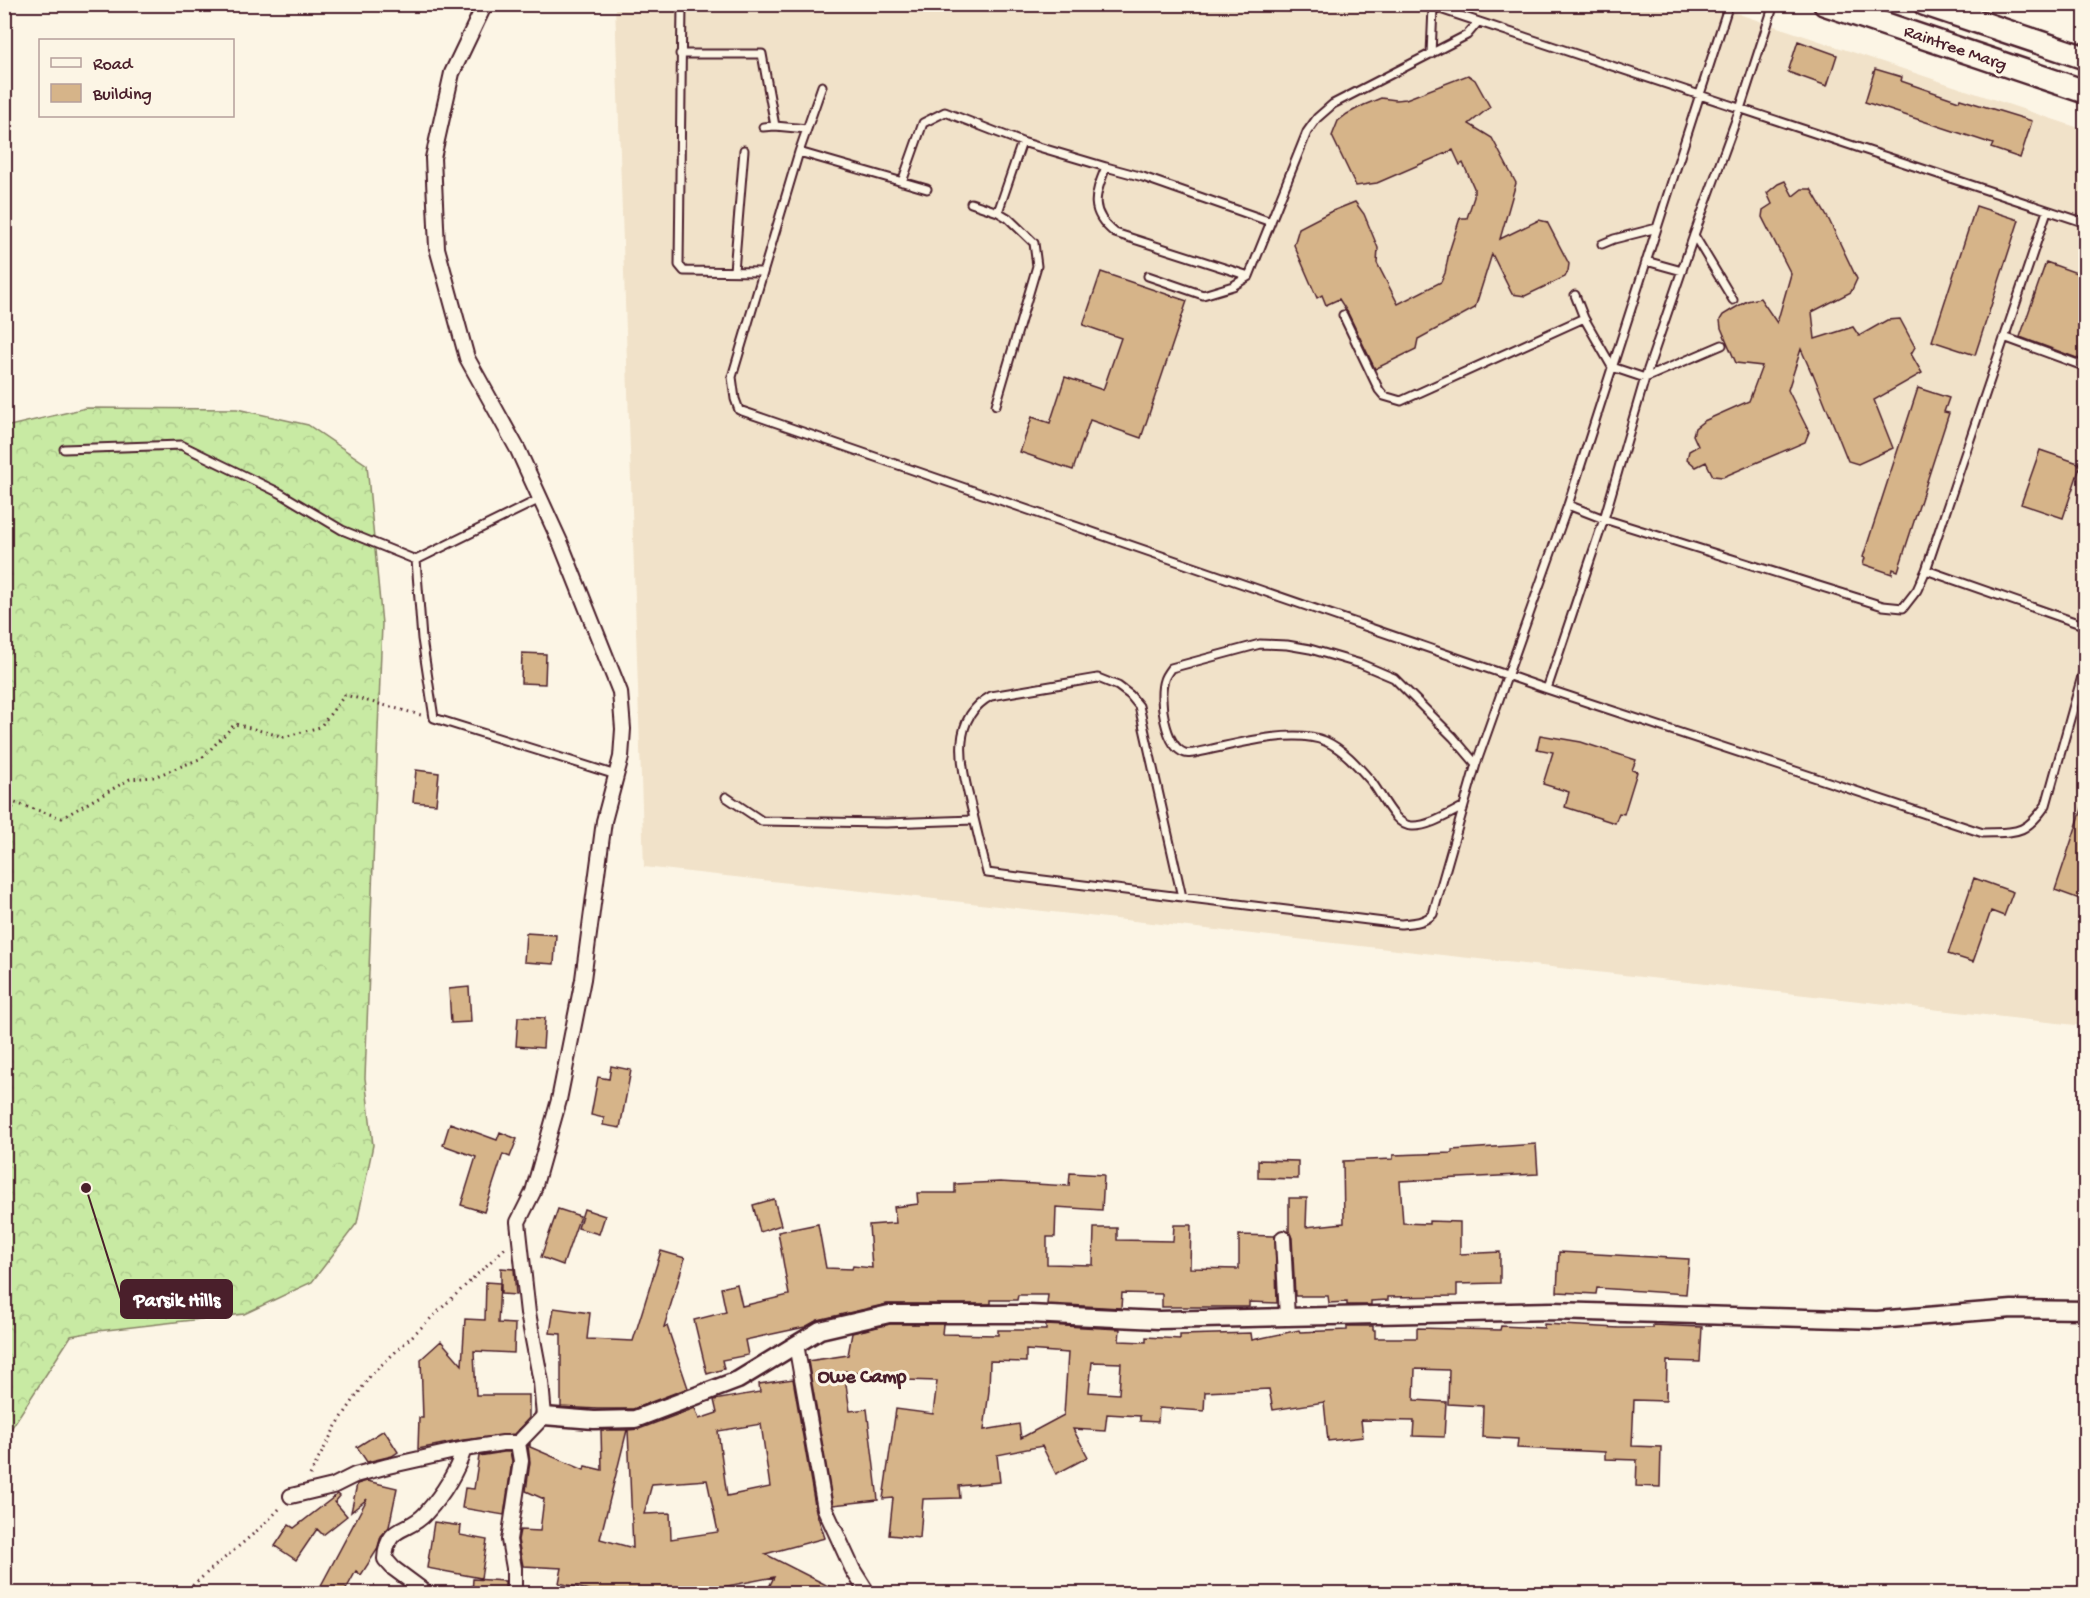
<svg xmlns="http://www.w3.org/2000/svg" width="2090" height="1598" font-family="'Gochi Hand',sans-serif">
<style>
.built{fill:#f1e2c9}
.forest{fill:url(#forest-crowns);stroke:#898467;stroke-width:1.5}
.building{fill:#d6b489;stroke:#4a1f2b;stroke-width:1.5;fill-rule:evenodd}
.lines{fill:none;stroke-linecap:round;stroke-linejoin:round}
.service-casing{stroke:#4a1f2b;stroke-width:11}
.minor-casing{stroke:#4a1f2b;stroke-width:18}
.tertiary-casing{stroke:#4a1f2b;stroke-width:21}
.primary-casing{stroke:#4a1f2b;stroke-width:27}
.path{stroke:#4a1f2b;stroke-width:3;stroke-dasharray:1.5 4.5;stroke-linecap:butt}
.service{stroke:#fcf5e5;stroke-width:7}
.minor{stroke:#fcf5e5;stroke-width:14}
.tertiary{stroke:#fcf5e5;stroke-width:16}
.primary{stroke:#fcf5e5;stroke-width:22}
.labels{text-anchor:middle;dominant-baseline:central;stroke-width:6;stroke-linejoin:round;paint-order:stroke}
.street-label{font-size:18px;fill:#4a1f2b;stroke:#fcf5e5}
.neighbourhood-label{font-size:20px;font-weight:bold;fill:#4a1f2b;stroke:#fcf5e5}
.leader{fill:none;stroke:#4a1f2b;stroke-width:2}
.callout-dot{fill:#4a1f2b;stroke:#fcf5e5;stroke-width:2}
.callout{fill:#4a1f2b;stroke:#4a1f2b;stroke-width:2}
.callout-label{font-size:20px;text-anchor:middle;font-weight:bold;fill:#fff}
</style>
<defs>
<pattern id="forest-crowns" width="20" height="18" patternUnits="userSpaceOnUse" patternTransform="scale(1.5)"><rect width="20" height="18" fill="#c8eaa3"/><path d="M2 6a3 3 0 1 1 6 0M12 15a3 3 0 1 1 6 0" fill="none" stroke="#adc88c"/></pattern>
</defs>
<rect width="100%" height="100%" fill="#fcf5e5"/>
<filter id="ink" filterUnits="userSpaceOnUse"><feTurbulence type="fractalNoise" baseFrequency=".0167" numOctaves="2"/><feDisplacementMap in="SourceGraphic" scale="12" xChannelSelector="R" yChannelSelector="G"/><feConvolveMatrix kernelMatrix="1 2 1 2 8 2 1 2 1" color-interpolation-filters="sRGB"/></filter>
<g filter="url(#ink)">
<path class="built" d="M615,5H1712L2085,130V1026L644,867Z"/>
<path class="forest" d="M86,408L237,409L308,425L367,465L382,624L365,1078L373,1145L357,1223L312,1282L244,1314L98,1331L71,1336L5,1438V427Z"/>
<path class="building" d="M1798,41L1837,55L1827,86L1788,72Z
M1875,69L1902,77L1901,81L1959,101L1960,99L2032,121L2020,158L1991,148L1993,144L1865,102Z
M1468,75L1475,80L1490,107L1469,124L1492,138L1516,183L1500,239L1539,220L1547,222L1569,264L1568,271L1565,277L1525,296L1512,294L1492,254L1475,308L1418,339L1416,349L1375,369L1348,313L1339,299L1326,305L1322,295L1317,298L1294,245L1299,228L1330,212L1355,202L1364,214L1378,248L1377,263L1398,304L1441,282L1445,273L1449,252L1460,218H1467L1474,197V188L1463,163L1460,165L1453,150L1377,183L1356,186L1332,136L1338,121L1347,114L1364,105L1381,98L1396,100L1406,99Z
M1785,181L1793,196L1802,189H1811L1829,220L1857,279L1851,292L1812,312L1815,339L1853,327L1859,336L1887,320L1900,319L1915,347L1911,354L1922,373L1874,400L1893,448L1858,464L1848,461L1812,371V374L1801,349L1788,390L1809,432L1805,442L1723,477L1713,476L1706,462L1696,467L1687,459L1689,451L1698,446L1693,435L1695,428L1704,421L1749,401L1762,366L1736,363L1721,328L1720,320L1723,315L1733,309L1747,301L1760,298L1777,323L1791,274L1762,217L1763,210L1772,204L1767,193L1778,184Z
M1976,206L2019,220L1975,355L1932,341Z
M2046,262L2085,276V361L2020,337Z
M1101,272L1187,301L1141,438L1090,420L1073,470L1020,452L1032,417L1050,423L1065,377L1103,390L1121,338L1083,325Z
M1918,388L1949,398L1944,412L1949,413L1898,571L1893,569L1892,574L1863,564L1865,558L1863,557Z
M2040,450L2081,464L2063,518L2021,504Z
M522,653L546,654L545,684L521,683Z
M1540,735L1581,742L1636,760L1632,770L1637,772L1624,814L1619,813L1615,823L1565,807L1569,792L1543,784L1553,752L1537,749Z
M416,770L439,773L436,804L413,802Z
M2083,806H2085V901L2055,890Z
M1974,878L2013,892L2004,916L1991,911L1973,962L1948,954Z
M526,933L556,935L554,964L524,962Z
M469,987L471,1022L451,1023L449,989Z
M518,1017L545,1018L543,1048L516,1046Z
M611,1066L631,1070L620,1128L603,1125L604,1118L591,1115L598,1077L609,1079Z
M450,1123L497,1140L500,1132L517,1139L510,1157L503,1154L484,1212L461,1205L476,1157L443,1145Z
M1536,1144L1538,1174L1400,1181L1403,1223L1429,1224V1221L1460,1222V1254L1500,1252V1283L1457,1284V1296L1388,1297V1300L1371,1301V1305H1347V1302L1329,1303L1328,1296H1295L1292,1238L1289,1231V1198H1307L1306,1227L1344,1223L1343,1161L1393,1159V1155L1452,1153V1150Z
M1258,1160L1298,1161V1179L1258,1178Z
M1070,1173L1104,1175L1102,1210L1056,1207L1055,1237H1047V1264L1093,1265L1094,1228H1117V1240L1173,1241L1174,1225H1191L1190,1268L1239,1269V1235L1275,1236L1277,1303L1249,1302V1307H1162V1294L1122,1293L1121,1308L1047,1304L1048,1295H1018L1017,1300H991V1304H887L818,1320L805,1327L745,1340L748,1355L722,1360L724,1369L707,1374L694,1320L726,1312L721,1288L737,1284L742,1306L789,1295L778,1232L818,1224L826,1268L852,1269L853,1266L872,1268L869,1225L896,1223L894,1207L918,1204L917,1193H955V1184L1000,1182L1069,1186Z
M774,1199L781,1225L760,1232L753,1205Z
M558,1209L580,1216L563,1265L541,1257Z
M584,1209L605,1216L599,1234L578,1228Z
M661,1251L685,1258L664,1327L667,1326L688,1388L633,1409H597L561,1407V1334L550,1333L554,1308L590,1313L587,1339L633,1341Z
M1559,1252L1689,1259L1686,1294L1597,1288L1596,1294L1557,1292Z
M501,1268L514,1269L516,1295L501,1294Z
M486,1282L500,1283L498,1323L515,1324L514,1353L474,1351L476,1395H529V1418L514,1434L463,1440L418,1449L419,1418H423L421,1359L441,1341L462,1365L465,1319L485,1320Z
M890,1324H943L942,1334L998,1335V1330H1046V1325L1120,1329L1119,1341L1146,1342V1337L1180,1339V1335L1251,1333L1252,1340L1299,1330L1300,1332L1347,1330V1326H1373V1330H1375V1338H1417V1328L1500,1330L1501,1326L1544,1328V1324L1619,1328H1653V1325L1702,1327L1700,1362L1667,1361L1666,1401L1634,1400L1632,1446L1661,1447L1660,1487L1636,1486L1637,1460L1605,1459V1452L1517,1448L1518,1439L1482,1437L1483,1406L1448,1404L1449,1370L1415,1369L1414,1400L1446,1402L1444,1437L1413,1436L1414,1421L1361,1420L1363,1437L1328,1441L1324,1402L1273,1410L1269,1389L1205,1392L1204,1411L1159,1408L1158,1422L1140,1421V1416L1107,1414L1105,1431L1073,1429L1088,1457L1056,1474L1042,1446L997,1455L1000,1482L959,1486L960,1498L923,1499L920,1538L889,1535L893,1498L883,1499L896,1409L933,1414L937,1381L905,1380L844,1371L850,1411L867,1409L878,1500L833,1505L808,1361L848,1355L852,1333ZM1026,1350L1068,1353L1064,1415L1021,1438L1019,1424L984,1430L989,1391L990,1361L1026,1362ZM1092,1362L1121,1363L1119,1394L1089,1392Z
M793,1379L816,1511L825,1538L765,1554L842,1593H766L774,1577L722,1587V1593H601L559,1583L562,1568L523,1566L518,1540L520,1530L540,1531L544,1499L526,1491L530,1462L528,1446L530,1444V1447L584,1470L585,1466L602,1470L601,1430H627L600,1539L633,1548L628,1430L639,1429L695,1408L699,1419L717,1413L714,1400L760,1392L759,1384ZM761,1424L770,1487L727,1496L718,1431ZM707,1480L718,1532L671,1539L670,1513L644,1514L652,1484Z
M384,1430L398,1452L392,1456L367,1462L357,1447Z
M504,1452H510L512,1461L504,1515L462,1508L465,1488L474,1489L479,1456Z
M367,1481L397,1488L389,1527L381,1536L377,1550L361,1575L356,1571L344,1593H317L367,1499L351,1512L357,1484Z
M338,1494L340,1496L335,1502L347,1516L323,1535L317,1529L296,1560L275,1546L289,1525L294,1528Z
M434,1522L461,1526L460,1535L487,1540L481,1578L427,1568Z
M473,1579L505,1581V1593H472Z"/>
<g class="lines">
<defs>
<path id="service" d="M682,4L679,265L684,271L763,272
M1425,4L2086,223
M680,54H762L775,126
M1431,54L1433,7
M822,86L799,152L732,377L735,399L739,410L1547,689L1983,833C2017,832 2025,835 2046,805L2086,662
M763,127L775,126L807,129
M799,152L927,189
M902,182L923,123L945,112L1022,142L1106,167
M971,203L998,212
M1694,235L1733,300
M1602,244L1614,239L1657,228
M1646,261L1682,271
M734,271L744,150
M1148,276L1203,295L1233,286L1249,276L1307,132L1317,118L1333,104L1467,35L1478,22
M1249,276L1115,233C1089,212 1094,196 1106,167L1143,177L1271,222
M1575,295L1584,318L1612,367L1645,378L1722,345
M1343,315L1379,390L1384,396L1401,401L1584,318
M2004,337L2086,367
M996,405L1037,266L1034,243L1008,218L998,212L1022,142
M64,449L181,445L280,493L342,530L416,560
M540,499L416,560L422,639L434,718L616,775
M1568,505L1604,519L1883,606L1903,608L1917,590L1926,570L2047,211
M1926,570L2086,626
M1547,689L1604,519L1645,378L1694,235L1740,109L1774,4
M726,797L762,821L886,823L974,820
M1463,807C1449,814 1428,827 1412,826C1394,826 1381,792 1370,780C1357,765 1343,749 1325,741C1293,727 1228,746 1194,753C1191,753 1188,754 1185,753C1165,747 1158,697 1164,680C1165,676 1168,672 1171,668L1260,644L1287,645L1310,649L1361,664L1394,678L1453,737L1476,764
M1182,897L1139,706L1130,695L1118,686L1098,678L991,696C947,720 963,771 972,810C977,831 982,852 987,873L1400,924C1412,923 1424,923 1433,914L1476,764L1568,505L1729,4"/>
<path id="minor" d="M485,4L452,73L433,158L437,248L467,358L518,450L561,544L620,692L623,729L621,757L604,821L583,979L559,1100L533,1192L518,1222L528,1313L541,1382L544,1416L518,1443L521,1461L509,1540L514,1568V1594
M1283,1238L1287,1318
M796,1344L825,1509L853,1570L868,1594
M291,1496L333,1486L355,1475L388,1466L464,1449L503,1443H518
M428,1594L393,1568L385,1559C387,1523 408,1534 426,1513C443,1494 456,1474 464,1449"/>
<path id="tertiary" d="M544,1416L594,1420L635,1419L738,1380L820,1330L889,1314H1029L1159,1320L1552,1311L1877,1320L2012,1309L2086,1310"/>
<path id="primary" d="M1825,4L2086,92
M1925,4L2086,58"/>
</defs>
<use href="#service" class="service-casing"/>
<use href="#minor" class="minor-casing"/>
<use href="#tertiary" class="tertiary-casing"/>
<use href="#primary" class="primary-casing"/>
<path class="path" d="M4,824L15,803L62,818L130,779L154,777L202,758L235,724L284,737L320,727L345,695L421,715
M310,1475L336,1426L370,1376L505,1248
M184,1594C215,1563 252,1539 281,1507"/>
<use href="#service" class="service"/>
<use href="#minor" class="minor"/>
<use href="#tertiary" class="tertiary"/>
<use href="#primary" class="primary"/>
</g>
</g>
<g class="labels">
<g class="street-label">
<text transform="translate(1955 49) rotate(19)">Raintree Marg</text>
</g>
<g class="neighbourhood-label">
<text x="862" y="1378">Owe Camp</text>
</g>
</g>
<path class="leader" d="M86 1188L121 1299"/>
<circle class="callout-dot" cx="86" cy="1188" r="6"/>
<rect class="callout" x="121" y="1280" width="111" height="38" rx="6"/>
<g class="callout-label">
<text x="177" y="1306">Parsik Hills</text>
</g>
<rect width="2090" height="1598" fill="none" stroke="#fcf5e5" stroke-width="24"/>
<rect x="12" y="12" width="2066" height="1574" fill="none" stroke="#4a1f2b" stroke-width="2" filter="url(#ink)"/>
<rect x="39" y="39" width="195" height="78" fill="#fcf5e5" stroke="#b59f9b" stroke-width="1.5"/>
<rect x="51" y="58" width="30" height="9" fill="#fcf5e5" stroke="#b59f9b" stroke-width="1.5"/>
<text x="93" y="69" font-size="18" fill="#4a1f2b">Road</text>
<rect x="51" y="84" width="30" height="18" fill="#d6b489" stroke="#b59f9b" stroke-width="1.5"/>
<text x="93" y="99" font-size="18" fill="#4a1f2b">Building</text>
</svg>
